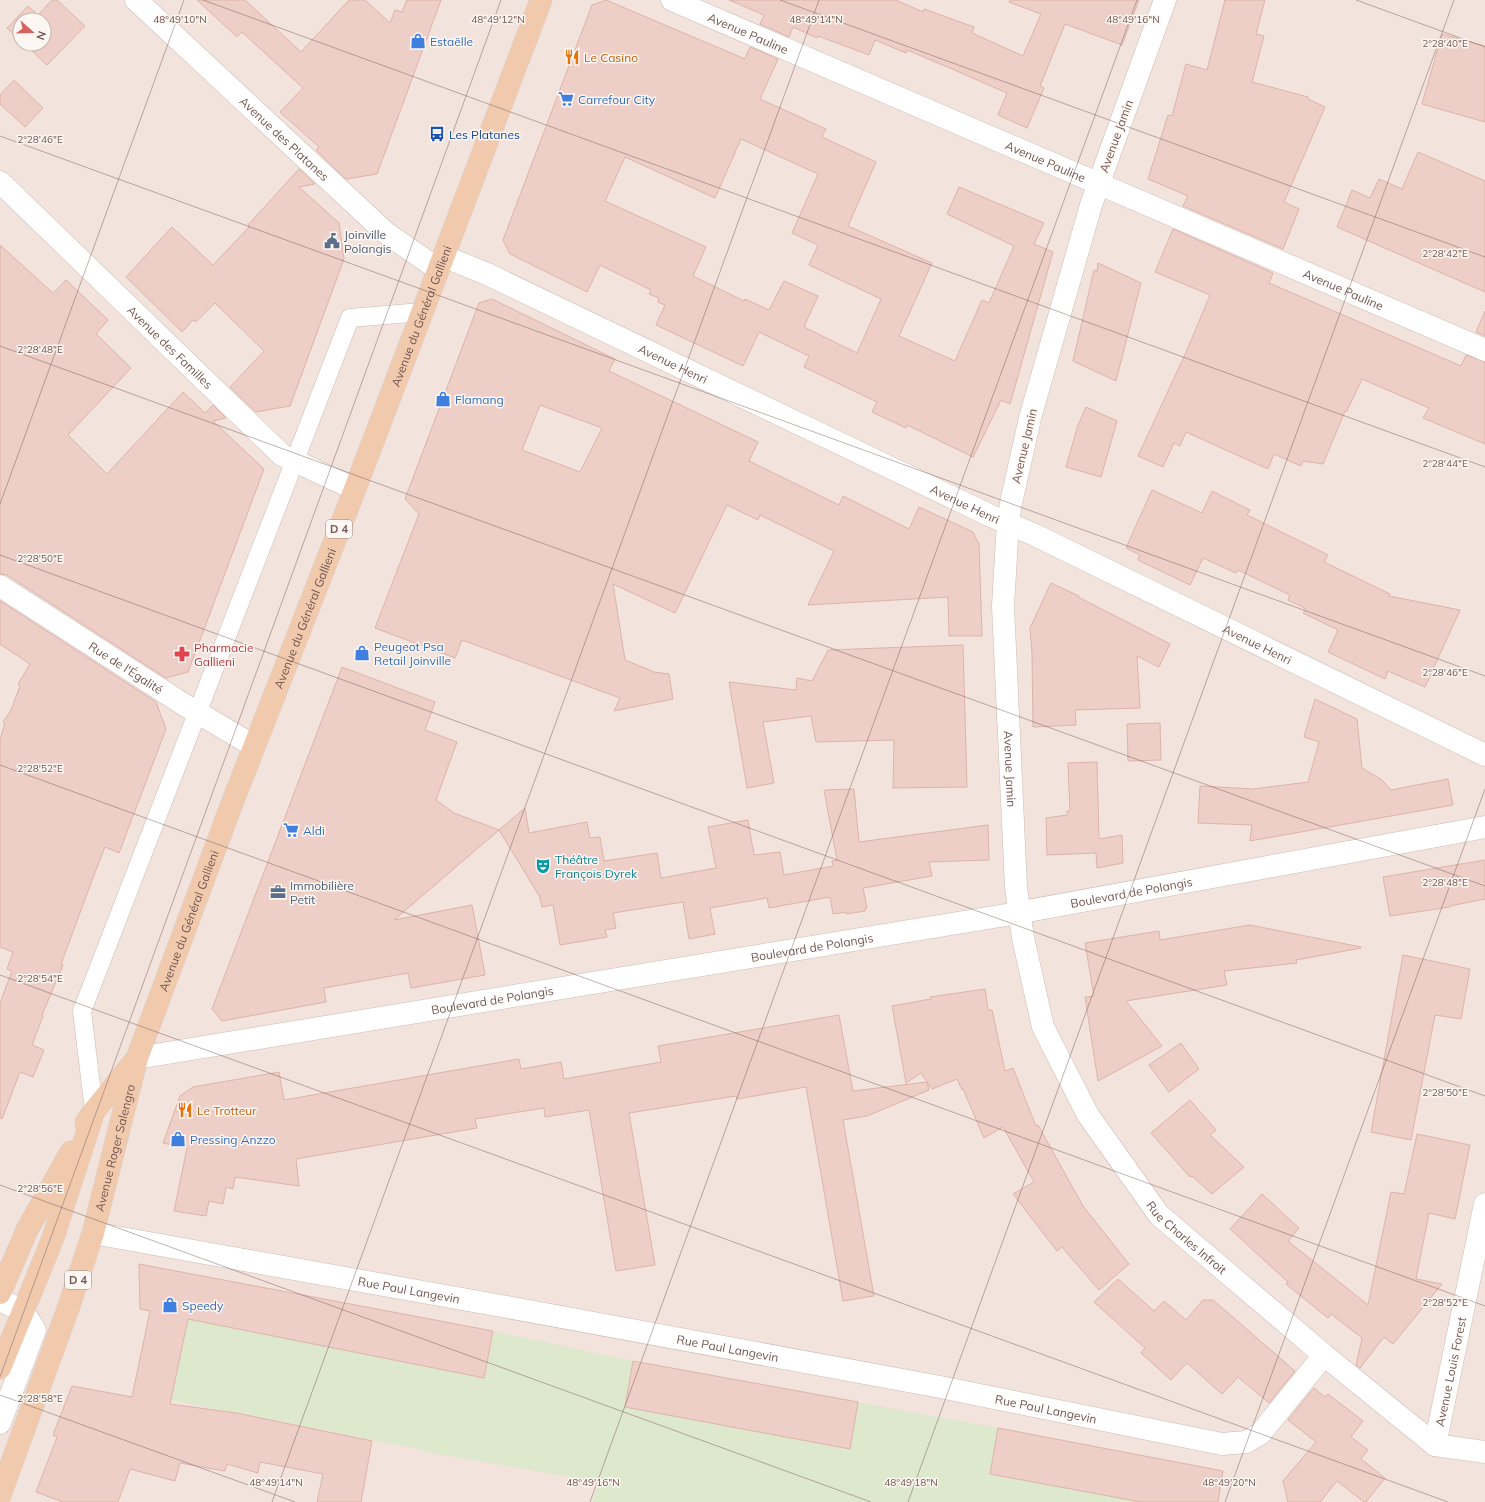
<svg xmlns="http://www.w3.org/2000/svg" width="1485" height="1502" font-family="Mulish,sans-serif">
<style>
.residential{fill:#f2e3dc;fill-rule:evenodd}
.green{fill:#dde8cc}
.building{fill:#edcfc7;stroke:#deb3a9;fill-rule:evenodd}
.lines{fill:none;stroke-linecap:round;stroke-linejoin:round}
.service-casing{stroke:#cebbb5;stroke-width:19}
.minor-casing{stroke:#cebbb5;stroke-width:23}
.tertiary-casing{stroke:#cebbb5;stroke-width:23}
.secondary-casing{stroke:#d1bbb3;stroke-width:23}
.primary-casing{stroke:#d8d0ce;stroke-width:23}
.service{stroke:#fff;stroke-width:18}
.minor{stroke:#fff;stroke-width:22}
.tertiary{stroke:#fff;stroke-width:22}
.secondary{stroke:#fff;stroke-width:22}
.primary{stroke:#f1caad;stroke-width:22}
.ticks{fill:none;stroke:#745751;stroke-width:1;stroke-opacity:0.45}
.labels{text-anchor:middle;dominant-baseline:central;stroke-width:3;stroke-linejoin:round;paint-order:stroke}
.shield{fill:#fdf7f3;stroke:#9d8782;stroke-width:1}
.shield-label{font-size:11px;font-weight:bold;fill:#745751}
.street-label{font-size:12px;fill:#745751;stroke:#fdf7f3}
.shop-label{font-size:12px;fill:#366cbe;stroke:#fdf7f3;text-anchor:start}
.food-label{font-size:12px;fill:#c56008;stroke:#fdf7f3;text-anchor:start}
.transit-label{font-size:12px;fill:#164399;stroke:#fdf7f3;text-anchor:start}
.service-label{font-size:12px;fill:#4e5e75;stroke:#fdf7f3;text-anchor:start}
.health-label{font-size:12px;fill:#be3a42;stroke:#fdf7f3;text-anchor:start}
.culture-label{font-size:12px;fill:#0d838f;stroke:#fdf7f3;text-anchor:start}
.ticks-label{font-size:10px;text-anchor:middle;fill:#745751;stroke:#fdf7f3;stroke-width:3;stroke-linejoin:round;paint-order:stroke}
</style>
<rect width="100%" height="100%" fill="#fbf2ed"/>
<path class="residential" d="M0,0H1485V1502H0ZM20,20H44V44H20Z"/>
<path class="green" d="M188,1319L484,1378L491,1347L493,1331L633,1361L998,1428L990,1474L1141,1502H592L599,1482L426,1452L422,1450L171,1400Z"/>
<path class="building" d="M52,0H57L85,26L47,65L25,44H44V20H20V40L7,28L28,6L38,15Z
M197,0H245L301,52L349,0H365L390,23L395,10L402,12L407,0H441L377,174L346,179L316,150L319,147L280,112L303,88L242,32L237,37Z
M606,0L745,59L750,47L778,59L760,99L826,129L822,137L876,162L848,226L932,263L899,336L955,361L982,300L989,303L1014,246L947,214L959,187L1044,223L1034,244L1053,252L1010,404L1001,400L973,457L907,425L906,428L872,412L877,402L804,367L809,356L759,332L743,366L656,325L665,305L658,302L659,298L649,294L651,290L600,265L587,292L510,254L503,240L592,5ZM741,139L818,174L792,233L818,245L809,265L881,299L857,353L804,327L818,296L784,281L769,310L745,299L744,301L693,276L706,247L605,201L625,157L715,198Z
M729,0H896L923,12L924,9L974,27L972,33L1023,56L1041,14L1009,2L1010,0H1139L1122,45L1065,24L1040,86L1044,88L1027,128L998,115L1007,93L952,69L907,50L906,53L875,40L869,55L818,36L817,38L793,27L789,37L760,24L764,15Z
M1225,0H1265L1256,34L1264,36L1252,82L1308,97V99L1325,107L1284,202L1299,209L1283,249L1183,206L1188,196L1148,179L1168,115L1172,116L1186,64L1207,70Z
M1442,34L1485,46V122L1422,104Z
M14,80L43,108L25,127L0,104V95Z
M1418,152L1485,181V292L1337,227L1352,190L1370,198L1379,179L1402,189Z
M299,169L315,184L299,187L339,223L344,259L290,406L256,412L230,387L264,351L215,303L196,322L193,320L182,332L126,277L172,227L213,265L249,227L248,225Z
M1173,229L1273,273L1269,283L1461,366L1466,355L1485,362V444L1423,418L1429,408L1362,379L1347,411H1345L1323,464L1303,461L1301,466L1274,454L1268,469L1186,432L1180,446L1174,443L1163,467L1138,456L1187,350L1210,295L1155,272Z
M0,245L53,293L66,280L108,320L96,334L131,368L68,435L107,474L183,392L205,413L213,405L226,418L213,421L264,469L188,672L166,678L7,575L0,574Z
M1098,263L1141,283L1116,381L1073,361L1094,270L1097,271Z
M492,299L615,359L609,371L758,442L749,461L839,505L843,496L909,529L919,507L973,532L979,544L982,636H949L948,597L808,605L834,551L760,515L758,520L727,505L675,613L613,584L625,660L654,672L669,674L673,699L614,711L620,698L462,640L455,658L375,628L419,514L405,499L479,303ZM540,405L602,428L580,472L522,450Z
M1485,311V336L1476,332Z
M1086,407L1117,421L1101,477L1066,467L1078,425Z
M1152,490L1202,513L1212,491L1250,510L1247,515L1328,555L1324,562L1390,594L1389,596L1460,610L1425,687L1388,671L1385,679L1328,652L1338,630L1303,613L1306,609L1288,600L1290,595L1238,570L1236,573L1203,558L1190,585L1138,560L1140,555L1126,548Z
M1051,583L1079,596L1078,597L1170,644L1159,667L1137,656L1140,708L1075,710L1076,725L1033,727L1032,653L1030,628Z
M0,601L156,702L166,729L119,853L105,847L94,875L61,964L63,965L42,1015L43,1016L32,1045L44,1050L33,1077L20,1072L2,1119L0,1118V1003L12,971L7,969L13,952L0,947V739L5,724L3,722L11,710L20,686L18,684L30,664L0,644Z
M963,645L967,787L893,788L894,740L816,742L811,716L763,722L774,783L747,788L729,682L796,690L797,678L812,681L828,650Z
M342,667L435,702L425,730L457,742L436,800L454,813L499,830L394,920L472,905L485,975L411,988L408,973L363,981L324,988L326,1002L222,1021L212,1009Z
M1315,699L1357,719L1362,768L1382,780L1391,790L1448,779L1453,805L1250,841L1252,825L1198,823L1200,786L1253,789L1308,782L1319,742L1304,737Z
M1160,723L1161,760L1128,761L1127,724Z
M1097,762L1099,839L1122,835L1123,863L1097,868L1096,853L1047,855L1046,818L1067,815V811H1070L1068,763Z
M854,789L859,842L988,825L989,860L929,862L932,876L863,888L867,908L865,909V911L846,914V912L833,914L830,897L769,908L767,898L710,908L715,934L689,939L683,902L613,913L616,928L605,930L607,937L560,945L553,905L542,907L539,894H538L499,830L525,808L529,833L587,822L590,838L600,837L604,861L657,853L661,878L716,868L708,827L748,820L754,855L780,852L784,875L833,866L832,861L837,860L824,790Z
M1485,860V899L1450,906V907L1390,916L1383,877Z
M1250,925L1361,947V948L1296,960L1297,963L1224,971L1227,985L1126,1001L1162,1046L1098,1081L1085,997L1094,996L1085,943L1159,931L1160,940Z
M1403,955L1470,969L1461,1019L1435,1015L1411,1140L1371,1132Z
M985,989L988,1010H992L1005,1071L1013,1068L1036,1126L1038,1125L1083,1206L1129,1264L1099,1290L1062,1247L1057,1251L1013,1194L1034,1182L1003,1127L984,1138L963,1089L962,1090L957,1079L932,1089L921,1073L906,1083L892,1006L931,999L930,997Z
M839,1015L853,1091L927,1082L929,1090L867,1116L843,1120L874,1296L843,1301L806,1087L737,1099L736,1096L629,1113L655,1265L616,1271L589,1110L545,1117L544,1108L475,1119L477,1128L296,1159L299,1186L235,1177L233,1189L226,1187L223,1204L209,1201L206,1216L174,1211L187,1148L163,1143L180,1096L193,1087L279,1072L284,1100L519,1059L521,1069L561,1062L564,1079L661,1062L658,1046Z
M1181,1043L1199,1069L1169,1092L1149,1065Z
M1190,1100L1216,1130L1210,1135L1244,1167L1212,1194L1192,1176L1190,1177L1151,1133Z
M1417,1134L1470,1145L1455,1219L1429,1213L1416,1279L1442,1284L1393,1344L1384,1337L1360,1368L1356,1365L1362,1338L1331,1314L1328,1318L1286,1284L1288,1282L1230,1229L1262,1194L1299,1228L1288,1241L1368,1305L1391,1192L1404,1194Z
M139,1264L493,1331L484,1378L188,1319L170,1404L236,1413L372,1441L361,1502H317L323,1474L260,1462L258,1473L227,1464L225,1471L180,1463L175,1481L130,1469L118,1502H63L36,1492L57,1437L53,1435L72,1386L132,1397L150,1311L140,1309Z
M1118,1279L1154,1311L1164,1301L1186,1320L1203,1300H1213L1295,1371L1269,1403L1238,1377L1222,1394L1187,1363L1171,1380L1141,1353L1145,1348L1094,1302Z
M633,1361L858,1402L850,1449L625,1407Z
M1314,1388L1325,1397L1328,1394L1363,1421L1351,1437L1368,1450L1361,1459L1385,1478L1366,1502H1364L1337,1481L1320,1502H1288L1283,1481L1316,1442L1288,1420Z
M998,1428L1223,1471L1218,1502H1141L990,1474Z"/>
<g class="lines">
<defs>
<path id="service" d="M94,1111L82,1011L350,318L422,312"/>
<g id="minor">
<path id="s1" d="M136,0L386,233L438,269"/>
<path id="s2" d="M672,0L1485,350"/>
<path id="s3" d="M1165,0L1091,205L1030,418L1011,503L1008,523L1003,606L1016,887L1023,938L1043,1027L1088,1115L1159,1215L1324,1355L1435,1445L1485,1452"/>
<path id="s4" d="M0,182L282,455L355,489"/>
<path id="s5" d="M443,256L487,274L991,516L1035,535L1485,755"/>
<path id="s6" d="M0,586L183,704L254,746"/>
<path id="s7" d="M93,1233L507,1307L935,1386L1222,1444L1246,1442L1260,1434L1324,1355"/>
<path id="s8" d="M1435,1445L1485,1204"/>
</g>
<g id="tertiary">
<path id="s9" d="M137,1058L1000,916L1485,827"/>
</g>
<path id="secondary" d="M0,1300L23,1311L35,1330L0,1423"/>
<g id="primary">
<path d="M86,1123L94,1111L134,1062"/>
<path d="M0,1293L27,1230L71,1152"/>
<path d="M0,1368L53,1238L94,1111"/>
<path id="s10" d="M0,1495L69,1306L93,1233L137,1058L231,806L355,489L541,0"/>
</g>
</defs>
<use href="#service" class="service-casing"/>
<use href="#minor" class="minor-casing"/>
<use href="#tertiary" class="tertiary-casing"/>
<use href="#secondary" class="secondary-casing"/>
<use href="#primary" class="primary-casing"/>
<use href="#service" class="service"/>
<use href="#minor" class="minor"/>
<use href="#tertiary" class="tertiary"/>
<use href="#secondary" class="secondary"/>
<use href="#primary" class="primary"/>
</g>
<path class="ticks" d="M203,0L1485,467M780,0L1485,257M1356,0L1485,47M0,136L1485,676M0,346L1485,886M0,504L184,0M0,555L1485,1096M0,765L1485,1306M0,975L1448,1502M0,1185L871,1502M0,1377L501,0M0,1395L295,1502M272,1502L819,0M590,1502L1137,0M908,1502L1454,0M1225,1502L1485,789"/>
<defs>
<symbol id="shop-bare" viewBox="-9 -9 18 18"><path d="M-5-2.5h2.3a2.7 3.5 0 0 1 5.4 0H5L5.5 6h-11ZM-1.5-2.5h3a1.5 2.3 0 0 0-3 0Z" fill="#3f7fe0" stroke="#fdf7f3" stroke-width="2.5" paint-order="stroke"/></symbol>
<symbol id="restaurant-bare" viewBox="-9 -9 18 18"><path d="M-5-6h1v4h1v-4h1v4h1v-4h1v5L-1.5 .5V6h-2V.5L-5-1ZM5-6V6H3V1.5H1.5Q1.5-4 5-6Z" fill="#e8710a" stroke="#fdf7f3" stroke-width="2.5" paint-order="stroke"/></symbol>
<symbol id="supermarket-bare" viewBox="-9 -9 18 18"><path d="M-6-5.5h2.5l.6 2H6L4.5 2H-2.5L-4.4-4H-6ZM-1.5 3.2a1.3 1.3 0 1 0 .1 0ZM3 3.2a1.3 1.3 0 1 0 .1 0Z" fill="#3f7fe0" stroke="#fdf7f3" stroke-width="2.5" paint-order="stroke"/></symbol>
<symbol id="bus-bare" viewBox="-9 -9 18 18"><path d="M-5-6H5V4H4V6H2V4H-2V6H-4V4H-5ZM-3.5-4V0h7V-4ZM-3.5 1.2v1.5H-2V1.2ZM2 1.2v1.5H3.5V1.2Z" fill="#1a4fb4" stroke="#fdf7f3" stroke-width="2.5" paint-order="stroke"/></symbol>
<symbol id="civic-bare" viewBox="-9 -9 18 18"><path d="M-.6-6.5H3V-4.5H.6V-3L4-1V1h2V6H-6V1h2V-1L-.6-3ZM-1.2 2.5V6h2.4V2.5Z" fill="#5c6f8a" stroke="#fdf7f3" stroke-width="2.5" paint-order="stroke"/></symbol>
<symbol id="pharmacy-bare" viewBox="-9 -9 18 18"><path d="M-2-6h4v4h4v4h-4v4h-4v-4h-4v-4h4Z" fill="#e0444e" stroke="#fdf7f3" stroke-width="2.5" paint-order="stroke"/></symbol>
<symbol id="theatre-bare" viewBox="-9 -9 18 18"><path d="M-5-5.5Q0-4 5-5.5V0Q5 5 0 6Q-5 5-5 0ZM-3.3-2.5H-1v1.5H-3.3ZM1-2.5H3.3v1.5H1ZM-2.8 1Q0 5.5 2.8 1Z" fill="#0f9aa8" stroke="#fdf7f3" stroke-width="2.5" paint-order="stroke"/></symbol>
<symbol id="office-bare" viewBox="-9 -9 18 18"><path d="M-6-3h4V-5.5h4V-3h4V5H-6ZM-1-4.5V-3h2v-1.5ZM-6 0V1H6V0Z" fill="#5c6f8a" stroke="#fdf7f3" stroke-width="2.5" paint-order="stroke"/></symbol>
</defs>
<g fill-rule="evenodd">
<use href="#shop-bare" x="407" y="30" width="22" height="22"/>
<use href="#restaurant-bare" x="561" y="46" width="22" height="22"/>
<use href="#supermarket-bare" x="555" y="88" width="22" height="22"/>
<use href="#bus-bare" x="426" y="123" width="22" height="22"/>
<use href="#civic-bare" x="321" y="230" width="22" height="22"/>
<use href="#shop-bare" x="432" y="388" width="22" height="22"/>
<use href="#shop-bare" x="351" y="642" width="22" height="22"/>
<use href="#pharmacy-bare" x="171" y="643" width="22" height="22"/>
<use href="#supermarket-bare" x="280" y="819" width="22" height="22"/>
<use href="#theatre-bare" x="532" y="855" width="22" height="22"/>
<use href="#office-bare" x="267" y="881" width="22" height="22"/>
<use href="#restaurant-bare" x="174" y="1099" width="22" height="22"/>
<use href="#shop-bare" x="167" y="1128" width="22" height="22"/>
<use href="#shop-bare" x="159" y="1294" width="22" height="22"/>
</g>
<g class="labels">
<g class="shield">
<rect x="326" y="520" width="26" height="18" rx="3"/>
<rect x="65" y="1271" width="26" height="18" rx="3"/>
</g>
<g class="shield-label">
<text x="339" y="529">D 4</text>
<text x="78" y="1280">D 4</text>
</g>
<g class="street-label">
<text stroke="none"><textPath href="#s2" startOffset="83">Avenue Pauline</textPath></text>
<text transform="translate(1116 136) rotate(-70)">Avenue Jamin</text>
<text stroke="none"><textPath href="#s1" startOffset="203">Avenue des Platanes</textPath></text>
<text stroke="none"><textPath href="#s2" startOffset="407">Avenue Pauline</textPath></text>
<text stroke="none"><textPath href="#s2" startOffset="731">Avenue Pauline</textPath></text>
<text stroke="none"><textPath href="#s10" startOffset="1253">Avenue du Général Gallieni</textPath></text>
<text stroke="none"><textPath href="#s4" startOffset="237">Avenue des Familles</textPath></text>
<text stroke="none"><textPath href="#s5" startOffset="254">Avenue Henri</textPath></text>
<text transform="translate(1024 446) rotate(-77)">Avenue Jamin</text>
<text stroke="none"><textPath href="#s5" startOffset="578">Avenue Henri</textPath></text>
<text stroke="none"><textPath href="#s10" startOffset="929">Avenue du Général Gallieni</textPath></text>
<text stroke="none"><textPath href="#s5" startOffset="902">Avenue Henri</textPath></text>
<text stroke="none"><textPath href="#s6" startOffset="150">Rue de l'Égalité</textPath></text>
<text stroke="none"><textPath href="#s3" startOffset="793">Avenue Jamin</textPath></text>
<text stroke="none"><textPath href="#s9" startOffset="1008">Boulevard de Polangis</textPath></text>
<text stroke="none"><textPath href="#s10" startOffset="605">Avenue du Général Gallieni</textPath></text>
<text stroke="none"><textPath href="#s9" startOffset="684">Boulevard de Polangis</textPath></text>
<text stroke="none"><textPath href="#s9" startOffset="360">Boulevard de Polangis</textPath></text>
<text stroke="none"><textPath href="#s10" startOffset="366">Avenue Roger Salengro</textPath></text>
<text stroke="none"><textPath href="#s3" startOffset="1311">Rue Charles Infroit</textPath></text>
<text stroke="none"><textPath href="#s7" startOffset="321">Rue Paul Langevin</textPath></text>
<text stroke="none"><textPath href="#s7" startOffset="645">Rue Paul Langevin</textPath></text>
<text stroke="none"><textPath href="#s8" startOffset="75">Avenue Louis Forest</textPath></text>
<text stroke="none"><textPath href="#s7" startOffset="969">Rue Paul Langevin</textPath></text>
</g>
<g class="shop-label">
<text x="430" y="41">Estaëlle</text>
<text x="578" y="99">Carrefour City</text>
<text x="455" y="399">Flamang</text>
<text x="374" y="646">Peugeot Psa<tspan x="374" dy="14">Retail Joinville</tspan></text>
<text x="303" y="830">Aldi</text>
<text x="190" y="1139">Pressing Anzzo</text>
<text x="182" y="1305">Speedy</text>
</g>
<g class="food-label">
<text x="584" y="57">Le Casino</text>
<text x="197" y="1110">Le Trotteur</text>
</g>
<g class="transit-label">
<text x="449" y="134">Les Platanes</text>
</g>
<g class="service-label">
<text x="344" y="234">Joinville<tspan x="344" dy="14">Polangis</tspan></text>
<text x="290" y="885">Immobilière<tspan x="290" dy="14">Petit</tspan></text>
</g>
<g class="health-label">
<text x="194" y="647">Pharmacie<tspan x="194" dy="14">Gallieni</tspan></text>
</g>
<g class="culture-label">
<text x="555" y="859">Théâtre<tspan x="555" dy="14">François Dyrek</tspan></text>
</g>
</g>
<g class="ticks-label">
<text x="180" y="23">48°49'10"N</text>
<text x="816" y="23">48°49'14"N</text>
<text x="1133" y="23">48°49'16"N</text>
<text x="498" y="23">48°49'12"N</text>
<text x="1445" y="47">2°28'40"E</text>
<text x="40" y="143">2°28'46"E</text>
<text x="1445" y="257">2°28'42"E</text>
<text x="40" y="353">2°28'48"E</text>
<text x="1445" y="467">2°28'44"E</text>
<text x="40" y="562">2°28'50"E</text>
<text x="1445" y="676">2°28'46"E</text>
<text x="40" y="772">2°28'52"E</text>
<text x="1445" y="886">2°28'48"E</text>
<text x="40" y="982">2°28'54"E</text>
<text x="1445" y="1096">2°28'50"E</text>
<text x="40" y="1192">2°28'56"E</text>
<text x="1445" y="1306">2°28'52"E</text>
<text x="40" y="1402">2°28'58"E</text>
<text x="276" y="1486">48°49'14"N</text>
<text x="593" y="1486">48°49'16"N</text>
<text x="911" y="1486">48°49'18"N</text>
<text x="1229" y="1486">48°49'20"N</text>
</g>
<g transform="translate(32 32) rotate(110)"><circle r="19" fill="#fdf7f3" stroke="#c6b7b2"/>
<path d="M0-3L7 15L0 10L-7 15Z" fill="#d66360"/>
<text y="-6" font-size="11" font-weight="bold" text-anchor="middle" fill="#745751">N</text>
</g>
</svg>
